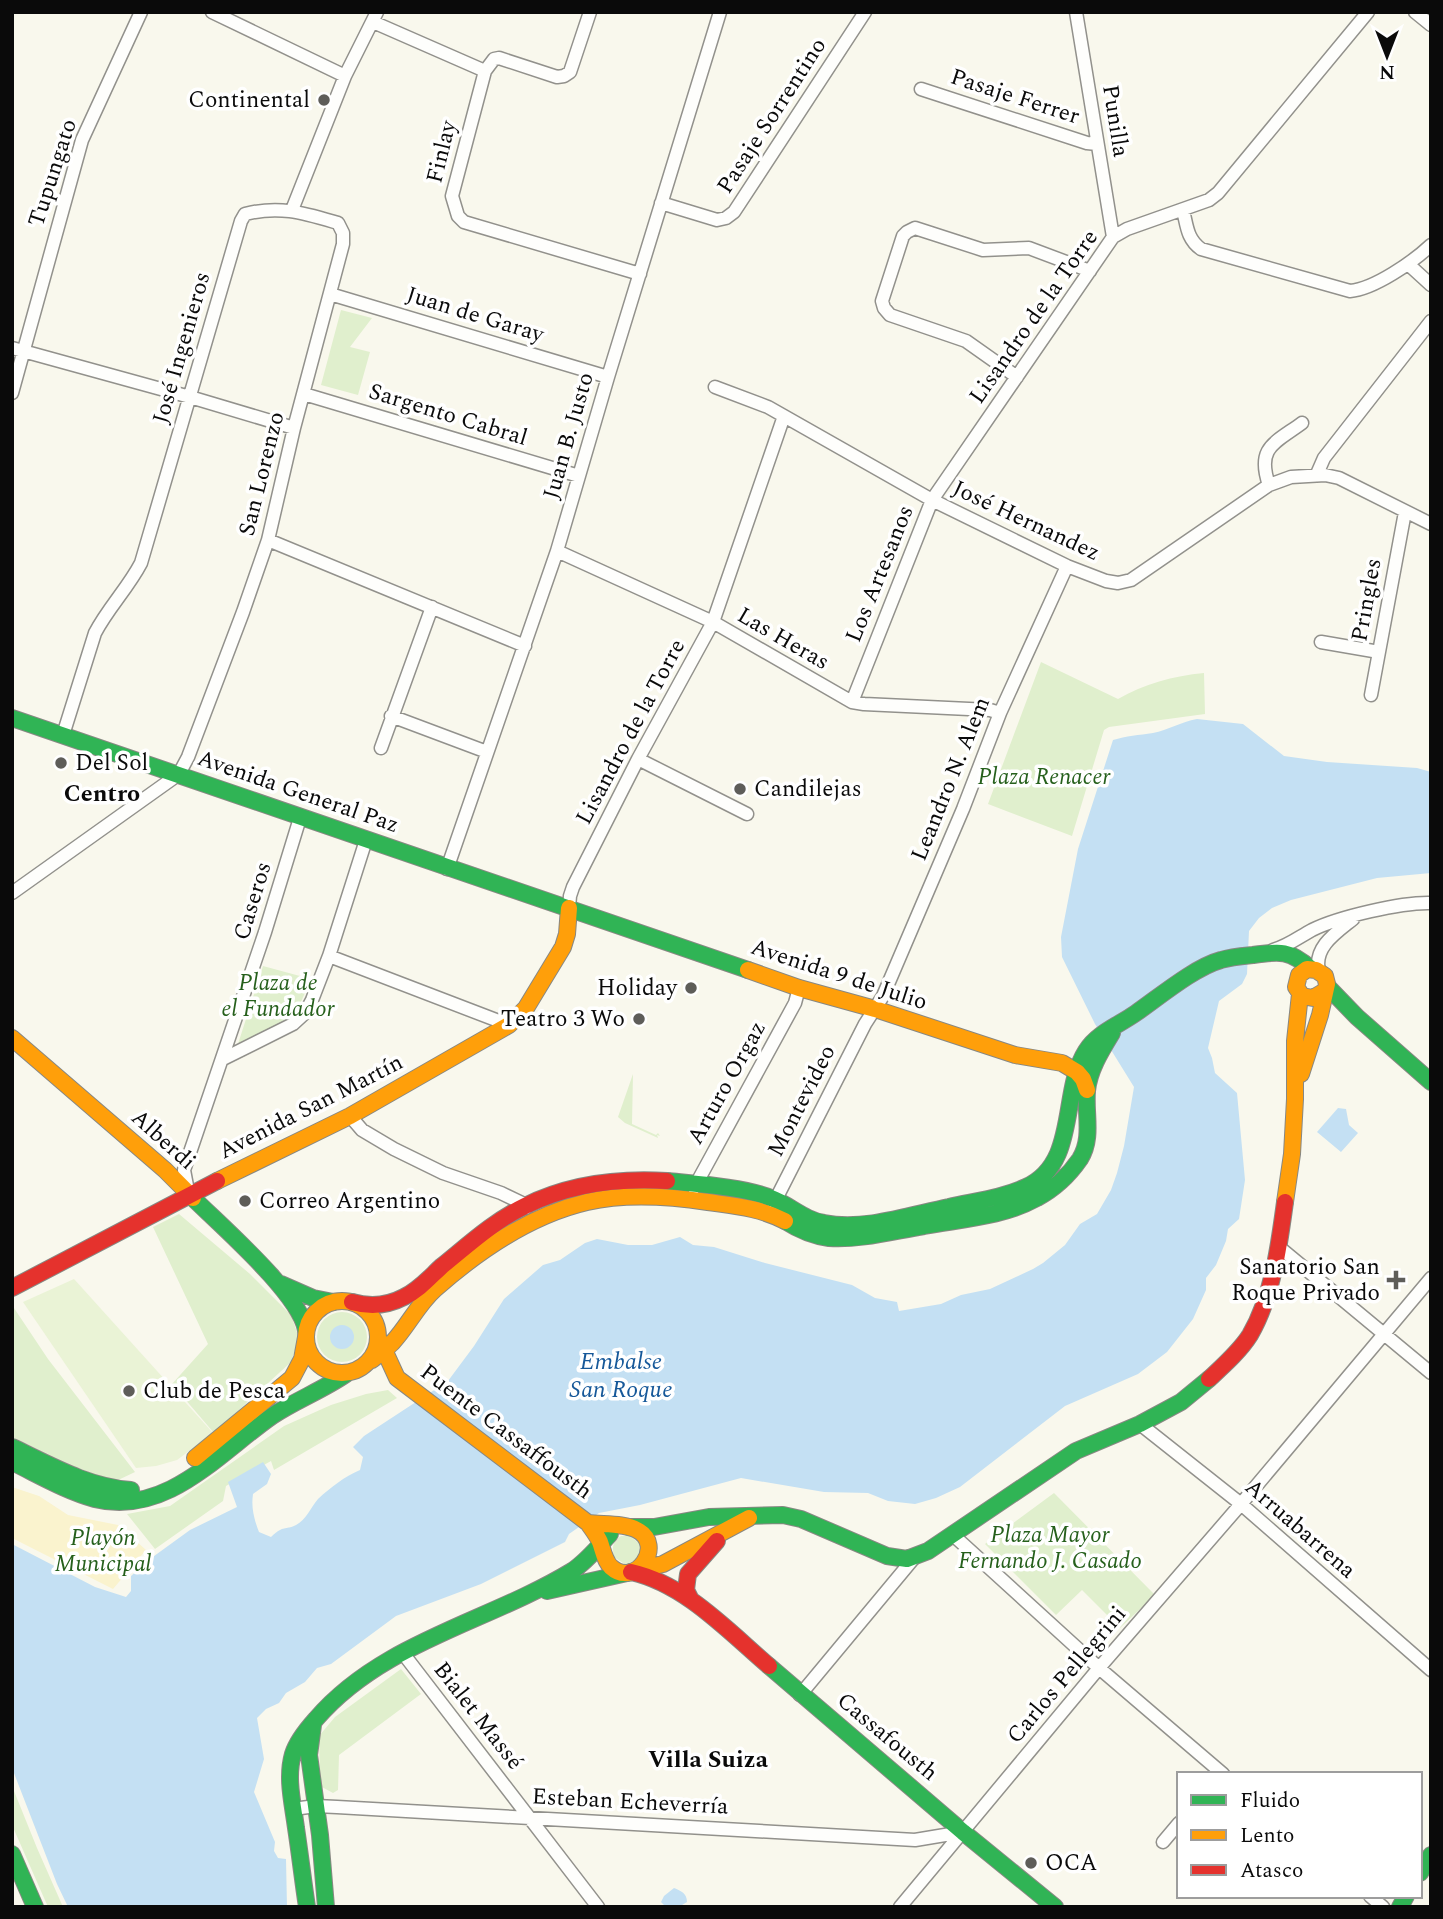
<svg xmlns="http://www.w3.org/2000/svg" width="1443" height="1919" font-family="Spectral,serif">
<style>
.green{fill:#e0efcd}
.sand{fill:#faf3ce}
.pitch{fill:#eaf3d6}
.water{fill:#c4e0f3}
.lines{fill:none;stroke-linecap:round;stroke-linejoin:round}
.street-casing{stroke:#92918c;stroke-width:15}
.fast-casing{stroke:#888883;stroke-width:18}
.slow-casing{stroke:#888883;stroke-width:18}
.jam-casing{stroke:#888883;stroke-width:18}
.street{stroke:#fefefc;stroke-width:12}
.fast{stroke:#30b455;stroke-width:16}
.slow{stroke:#ff9f0a;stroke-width:16}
.jam{stroke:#e5322d;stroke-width:16}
.poi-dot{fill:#5e5d59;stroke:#fff;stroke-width:2.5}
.labels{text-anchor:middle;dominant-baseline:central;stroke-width:7;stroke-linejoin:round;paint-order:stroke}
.street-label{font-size:23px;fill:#0a0a0a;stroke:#fff}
.poi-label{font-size:23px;fill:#0a0a0a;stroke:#fff;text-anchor:start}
.park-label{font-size:23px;font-style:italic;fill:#26601c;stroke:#fff}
.neighbourhood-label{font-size:24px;font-weight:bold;fill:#0a0a0a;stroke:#fff}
.water-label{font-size:24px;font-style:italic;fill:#165899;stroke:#fff}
</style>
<rect width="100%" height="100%" fill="#f9f8ed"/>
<path class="green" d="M341,310L372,318L350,347L370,352L358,395L321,385Z
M1041,662L1118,699C1144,684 1173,676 1204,673L1205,714L1109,727L1104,730L1072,836L988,804Z
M263,966L311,979L297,1011L285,1021L238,1044Z
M633,1074L632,1124L656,1135L658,1133L660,1136L657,1135L658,1138L625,1123L618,1117Z
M179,1214L250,1274L291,1315L299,1338L291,1362L214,1433L172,1384L208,1344L153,1227Z
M12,1308H14L48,1359L135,1472L114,1482L63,1462L12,1437Z
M317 1337a25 25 0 1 1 50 0a25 25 0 1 1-50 0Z
M388,1390L397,1398L274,1470L271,1461L226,1486L223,1501L155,1549L127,1514L170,1506L284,1426L331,1405L366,1394Z
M1054,1493L1155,1595L1120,1628L1082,1590L1056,1615L985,1544Z
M621,1536H630L640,1544L639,1558L626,1565L614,1557C612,1548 612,1542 621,1536Z
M401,1669L421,1694L339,1755L338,1790L333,1793L320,1786L319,1736L335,1717Z
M12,1786L37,1848L63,1907H48L12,1825Z"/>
<path class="sand" d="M12,1487L39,1496L68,1515L118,1525L146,1550L113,1589L12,1538Z"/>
<path class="pitch" d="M74,1279L213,1433L177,1460L156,1466L136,1468L23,1302Z"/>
<path class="water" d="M1197,719L1243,724L1284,756L1327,762L1417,768L1431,772V873L1377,878L1291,900L1272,908L1259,918L1249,931L1247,974L1242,984L1219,1001L1208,1048L1212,1058L1215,1073L1237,1093L1245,1180L1239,1219L1228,1229L1226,1241L1216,1265L1206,1278V1290L1193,1319L1167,1352L1138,1374L1065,1406L960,1487L936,1498L915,1504L888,1501L868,1493L824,1492L741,1478L640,1505L599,1513L569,1534L565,1542L481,1584L396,1616L331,1664L317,1668L305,1682L286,1693L279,1703L266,1709L257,1718L264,1759L254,1792L275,1842L274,1851L278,1858L286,1859L287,1907H68L57,1884L12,1768V1544L95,1587L126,1597L131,1591V1576L150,1559L190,1530L237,1507L228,1482L263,1462L271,1474L267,1484L253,1494C251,1508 254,1519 259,1532L271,1537C285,1524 284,1531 296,1525C306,1520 311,1507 318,1499C331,1487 344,1477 360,1470L363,1457L353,1447L364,1436L448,1381L474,1346L504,1299L543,1265L560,1260L585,1243L597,1239L628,1245H652L680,1237L693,1245L714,1247L765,1263L852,1285L875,1298L897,1302L899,1311L941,1304L961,1295L990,1289L1033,1269L1043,1263L1065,1245L1080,1224L1097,1214L1111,1190L1117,1173L1124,1146L1134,1087L1095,1024L1062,957L1061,937L1078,849L1113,740C1126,736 1139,735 1153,733C1168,730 1181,722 1197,719Z
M1338,1108L1346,1109L1349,1125L1358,1133L1341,1152L1317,1132Z
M330 1337a12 12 0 1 1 24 0a12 12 0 1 1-24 0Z
M674,1888C681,1891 687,1893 687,1902L682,1905H664L661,1902L664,1896Z"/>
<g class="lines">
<defs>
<path id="street" d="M212,12L345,76
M1076,12L1113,237
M1415,12L1431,25
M373,22L485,71L452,196L458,216L464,222L640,274
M485,71L494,59L499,58L557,77L564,76L570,72L590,12
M921,89L1087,143L1097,144
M661,203L717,220L726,218L734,212L865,12
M292,210L345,76L377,12
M1183,210C1187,226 1187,239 1201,249L1350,291C1374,289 1413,262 1431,245
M1408,264L1431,285
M330,294L608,377
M12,348L190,397L294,428
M1017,377L966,341L890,315L884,308L882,301L903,236L907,232L915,228L983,250L1029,248L1090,271
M715,387L768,407L932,500L1067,566L1106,581L1118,583L1131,580L1269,485L1291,477L1325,475L1339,478L1431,524
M12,393L82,140L141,12
M304,394L579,476
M1317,474L1324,458L1431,321
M1269,485C1256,447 1275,443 1302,423
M268,540L525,646
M557,551L713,622L852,702L864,704L990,710L1000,713
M1321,642L1379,652
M1371,695L1405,512
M852,702L932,500L1113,237L1127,229L1209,200L1218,193L1368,12
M391,716L487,752
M381,748L432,607
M638,759L747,814
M447,869L557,551L608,377L720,12
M12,893L179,774L188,757L243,612L268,540L294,428L343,244V233L338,223C304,213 280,205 245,214L241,221L141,563C128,588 108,608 95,633L63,735
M569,908L570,896L573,887L638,759L713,622L784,416
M1273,950C1288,946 1299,937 1312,930C1338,917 1402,902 1431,903
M329,956L509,1025
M1319,971C1313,947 1337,932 1353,919
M223,1059L293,1024L305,1013L312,1000L329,956L366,840
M350,1116L362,1130L394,1149L443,1173L501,1193L526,1205V1208
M694,1188L795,1003L799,988
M188,1191L184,1170L265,932L300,818
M774,1203L865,1024L883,996L963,809L1000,713L1067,566
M1279,1247L1431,1373
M1140,1424L1241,1504L1431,1670
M953,1535L1099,1668L1223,1774
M402,1652L598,1907
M800,1695L914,1558
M293,1809L316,1806L337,1807L915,1840L963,1832
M1163,1842L1179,1823
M1370,1896L1383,1907
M900,1907L1099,1668L1241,1504L1431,1278"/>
<path id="fast" d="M12,718L748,970
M1327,986L1357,1017L1431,1082
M667,1181C697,1184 744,1187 771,1198C790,1205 804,1220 824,1223C864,1231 910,1215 949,1207C975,1201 1002,1198 1026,1187C1079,1163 1060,1092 1086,1051C1097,1033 1119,1025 1136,1013C1159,997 1195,967 1221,960C1231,957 1243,956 1253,955C1280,951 1290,950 1311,969
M193,1198C221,1226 299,1293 306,1330
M785,1221C799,1230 813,1236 829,1238C861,1240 893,1231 924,1226C961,1219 1003,1217 1037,1198C1054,1189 1069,1175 1080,1159C1093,1138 1085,1114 1087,1091C1089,1070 1101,1051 1112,1033
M281,1284L313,1298L333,1302
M12,1447C50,1465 88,1487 131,1490
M12,1462C39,1475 66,1491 95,1499C166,1517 219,1453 272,1416C296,1400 323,1390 346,1374
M629,1527H654L709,1517L783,1515L801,1519L887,1556L907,1559L928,1551L1076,1451L1140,1424L1181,1402L1209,1379
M547,1591L627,1573
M769,1666L963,1832L1055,1907
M313,1725L309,1755L320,1835L326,1907
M12,1854L35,1907
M1420,1873L1431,1855
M307,1907C303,1881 300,1854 296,1828C293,1804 286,1778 293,1754C297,1741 307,1729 316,1719C382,1642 488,1622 572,1571C587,1561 598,1547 610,1534
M1400,1907L1406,1896"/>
<path id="slow" d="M748,970L799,988L875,1009L1015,1055L1062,1063L1077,1072L1083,1079L1087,1090
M12,1038L165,1170L193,1198
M1301,1074L1320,1015L1327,984L1325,976L1316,970L1307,969L1299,975L1296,987L1302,996L1313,998L1325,991
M217,1181L350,1116L509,1025L526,1008L563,947L567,934L569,908
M1285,1202L1292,1154L1295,1099V1041L1300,994
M306 1337a36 36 0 1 1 72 0a36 36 0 1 1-72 0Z
M380,1341L397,1378L588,1523C592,1529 597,1535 600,1542C603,1550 604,1560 611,1567C635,1589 666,1545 637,1530C624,1523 603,1525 588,1523
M372,1360C379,1354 386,1349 392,1343C408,1326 418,1304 435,1289C477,1252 531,1215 587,1202C626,1193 668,1196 708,1202C736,1206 760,1208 785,1221
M195,1458L292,1378L302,1359L306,1337
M637,1570L663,1564L749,1518"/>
<path id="jam" d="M12,1288L217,1181
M352,1302C370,1307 387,1306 404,1297C419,1290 430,1277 442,1266C468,1245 494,1221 525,1206C569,1184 618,1178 667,1181
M1209,1379C1223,1366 1240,1351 1250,1335C1273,1295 1279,1246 1285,1202
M631,1572C685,1584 728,1631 769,1666
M691,1600L686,1590L688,1574L717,1541"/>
</defs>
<use href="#street" class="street-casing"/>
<use href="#fast" class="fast-casing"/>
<use href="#slow" class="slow-casing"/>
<use href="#jam" class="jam-casing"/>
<use href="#street" class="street"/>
<use href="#fast" class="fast"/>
<use href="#slow" class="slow"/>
<use href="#jam" class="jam"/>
</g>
<g class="poi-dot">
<circle cx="324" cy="100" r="7"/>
<circle cx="61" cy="763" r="7"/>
<circle cx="740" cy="789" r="7"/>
<circle cx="691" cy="988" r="7"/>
<circle cx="639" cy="1019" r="7"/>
<circle cx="245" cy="1201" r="7"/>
<path d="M1392.5 1269.5h7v7h7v7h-7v7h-7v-7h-7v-7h7z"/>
<circle cx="129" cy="1391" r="7"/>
<circle cx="1031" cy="1863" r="7"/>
</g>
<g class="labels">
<g class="street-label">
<text transform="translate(1015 97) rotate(18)">Pasaje Ferrer</text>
<text transform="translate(772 116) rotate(-57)">Pasaje Sorrentino</text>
<text transform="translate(1115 121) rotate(81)">Punilla</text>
<text transform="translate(442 152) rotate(-76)">Finlay</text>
<text transform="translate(53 173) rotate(-72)">Tupungato</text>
<text transform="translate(475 315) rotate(17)">Juan de Garay</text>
<text transform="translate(1034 317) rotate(-55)">Lisandro de la Torre</text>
<text transform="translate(182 348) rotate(-74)">José Ingenieros</text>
<text transform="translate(448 415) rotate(17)">Sargento Cabral</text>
<text transform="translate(569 436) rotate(-74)">Juan B. Justo</text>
<text transform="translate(262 474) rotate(-76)">San Lorenzo</text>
<text transform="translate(1026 521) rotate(25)">José Hernandez</text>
<text transform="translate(880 574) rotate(-68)">Los Artesanos</text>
<text transform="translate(1367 600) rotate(-80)">Pringles</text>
<text transform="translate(783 639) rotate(30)">Las Heras</text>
<text transform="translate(631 732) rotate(-62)">Lisandro de la Torre</text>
<text transform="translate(951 779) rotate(-68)">Leandro N. Alem</text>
<text transform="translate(298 792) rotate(19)">Avenida General Paz</text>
<text transform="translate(253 901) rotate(-73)">Caseros</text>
<text transform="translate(839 975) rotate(18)">Avenida 9 de Julio</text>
<text transform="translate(727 1083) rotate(-61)">Arturo Orgaz</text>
<text transform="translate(802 1101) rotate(-63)">Montevideo</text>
<text transform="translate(311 1107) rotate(-27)">Avenida San Martín</text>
<text transform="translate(163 1140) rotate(42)">Alberdi</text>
<text transform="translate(506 1432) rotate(37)">Puente Cassaffousth</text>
<text transform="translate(1300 1529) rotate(41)">Arruabarrena</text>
<text transform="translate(1067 1675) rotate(-50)">Carlos Pellegrini</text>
<text transform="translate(478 1716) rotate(52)">Bialet Massé</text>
<text transform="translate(887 1737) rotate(40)">Cassafousth</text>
<text transform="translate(630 1802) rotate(3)">Esteban Echeverría</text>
</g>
<g class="poi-label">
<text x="310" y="100" text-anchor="end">Continental</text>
<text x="75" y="763">Del Sol</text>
<text x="754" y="789">Candilejas</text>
<text x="677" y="988" text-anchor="end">Holiday</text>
<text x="625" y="1019" text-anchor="end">Teatro 3 Wo</text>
<text x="259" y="1201">Correo Argentino</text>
<text x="1380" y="1267" text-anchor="end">Sanatorio San<tspan x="1380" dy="26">Roque Privado</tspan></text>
<text x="143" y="1391">Club de Pesca</text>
<text x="1045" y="1863">OCA</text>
</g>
<g class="park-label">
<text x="1044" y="777">Plaza Renacer</text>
<text x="278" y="983">Plaza de<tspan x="278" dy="26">el Fundador</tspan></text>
<text x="1050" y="1535">Plaza Mayor<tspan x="1050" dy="26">Fernando J. Casado</tspan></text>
<text x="103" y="1538">Playón<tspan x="103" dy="26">Municipal</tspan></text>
</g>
<g class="neighbourhood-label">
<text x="102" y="794">Centro</text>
<text x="708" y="1760">Villa Suiza</text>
</g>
<g class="water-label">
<text x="621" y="1362">Embalse<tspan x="621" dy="28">San Roque</tspan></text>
</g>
</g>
<rect width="1443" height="1919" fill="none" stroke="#0a0a0a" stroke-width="28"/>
<rect x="1177" y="1772" width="245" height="126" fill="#ffffff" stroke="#9d9d9d" stroke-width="2"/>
<rect x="1191" y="1795" width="35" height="10" fill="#30b455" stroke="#9d9d9d" stroke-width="2"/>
<text x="1240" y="1807" font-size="21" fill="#0a0a0a">Fluido</text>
<rect x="1191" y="1830" width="35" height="10" fill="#ff9f0a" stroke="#9d9d9d" stroke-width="2"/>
<text x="1240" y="1842" font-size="21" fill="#0a0a0a">Lento</text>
<rect x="1191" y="1865" width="35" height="10" fill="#e5322d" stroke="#9d9d9d" stroke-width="2"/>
<text x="1240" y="1877" font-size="21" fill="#0a0a0a">Atasco</text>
<g transform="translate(1387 56) rotate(180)" stroke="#ffffff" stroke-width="5" paint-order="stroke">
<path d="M0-5L12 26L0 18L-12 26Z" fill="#0a0a0a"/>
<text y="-10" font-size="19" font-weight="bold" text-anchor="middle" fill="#0a0a0a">N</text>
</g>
</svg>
